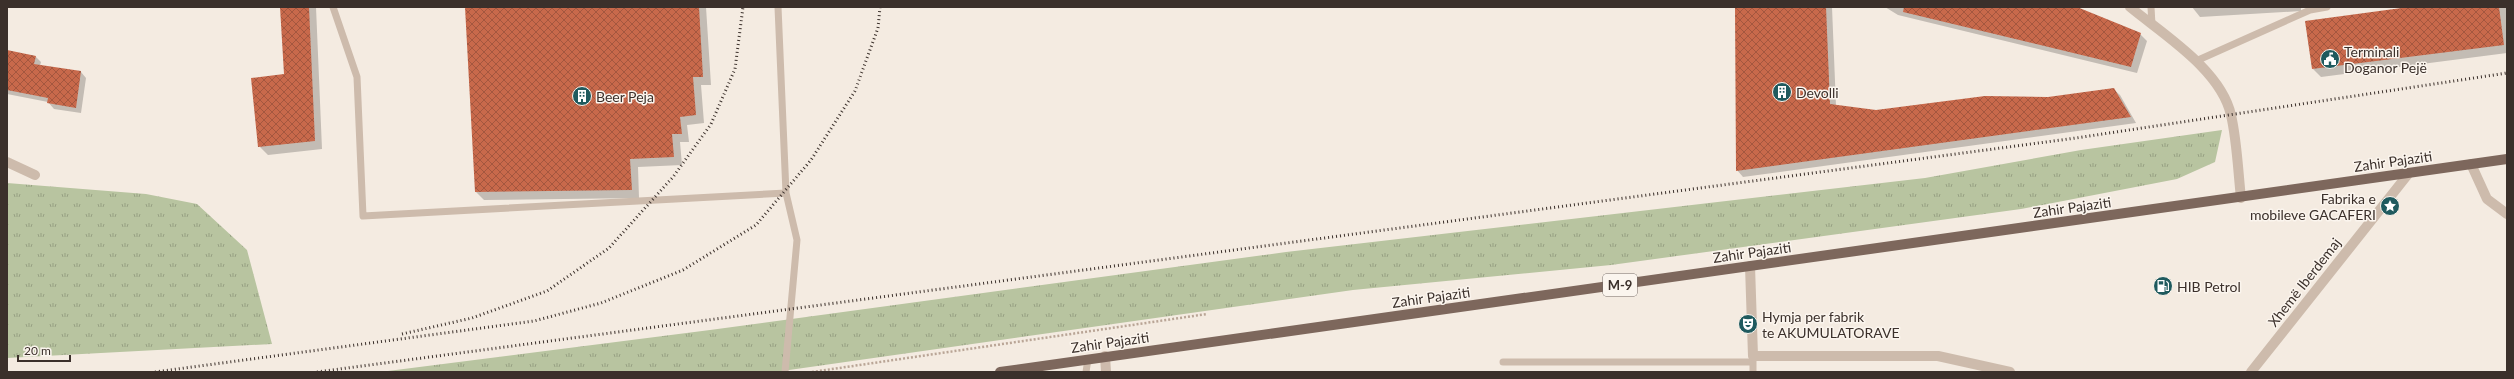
<svg xmlns="http://www.w3.org/2000/svg" width="2514" height="379" font-family="Lato,sans-serif">
<style>
.grass{fill:url(#grass-tufts)}
.shadow{fill:#0003}
.building{fill:url(#building-cross-hatch)}
.lines{fill:none;stroke-linecap:round;stroke-linejoin:round}
.path{stroke:#b9a596;stroke-width:2.5;stroke-dasharray:2 2;stroke-linecap:butt}
.service{stroke:#cdbbac;stroke-width:7}
.minor{stroke:#cdbbac;stroke-width:10}
.tertiary{stroke:#cdbbac;stroke-width:10}
.primary{stroke:#7d675c;stroke-width:10}
.rail{stroke:#3b302b;stroke-width:3;stroke-dasharray:1 3;stroke-linecap:butt}
.labels{text-anchor:middle;dominant-baseline:central;stroke-width:3;stroke-linejoin:round;paint-order:stroke}
.shield{fill:#fbf5ee;stroke:#756b66;stroke-width:1}
.shield-label{font-size:13px;font-weight:bold;fill:#3b302b}
.poi-label{font-size:14px;fill:#3b302b;stroke:#fbf5ee;text-anchor:start}
.street-label{font-size:14px;fill:#3b302b;stroke:#fbf5ee}
</style>
<defs>
<pattern id="grass-tufts" width="24" height="20" patternUnits="userSpaceOnUse"><rect width="24" height="20" fill="#b8c4a0"/><path d="M3 7l-1-3M5 7V3M7 7l1-3M15 17l-1-3M17 17v-4M19 17l1-3" fill="none" stroke="#97a083"/></pattern>
<pattern id="building-cross-hatch" width="8" height="8" patternUnits="userSpaceOnUse"><rect width="8" height="8" fill="#c8694b"/><path d="M0 0l8 8M0 8l8-8" fill="none" stroke="#a4573f"/></pattern>
</defs>
<rect width="100%" height="100%" fill="#f4ebe1"/>
<path class="grass" d="M2222,130L2215,162L2177,179L2021,209L1611,265L1353,290L775,372H380L710,330L1286,252L1925,178L2081,150Z
M7,183L146,194L197,204L247,250L272,344L7,358Z"/>
<path class="shadow" d="M281,7H316L322,149L268,155L259,146L285,75Z
M466,7H706L711,85H701L704,123L687,125L689,142H680L682,165L638,167L639,198L484,200L476,192Z
M1737,7H1832L1836,106L1876,111L2048,98L2113,89L2120,95L2136,123L1743,177L1737,170Z
M1885,7H2075L2140,34L2147,41L2137,73L1898,15Z
M2192,7H2301V11L2200,17Z
M2416,7H2506L2507,53L2321,77L2313,69Z
M7,51L35,56L41,62L40,66L81,72L86,78L81,113L54,109L48,102L7,94Z"/>
<path class="building" d="M280,7H309L315,141L258,147L251,78L284,74Z
M465,7H699L703,77H693L696,115L680,117L682,134H672L674,157L630,159L632,190L475,192Z
M1735,7H1826L1830,104L1876,110L1985,96L2048,97L2114,88L2131,117L1736,171Z
M1904,7H2077L2141,33L2131,67L1903,12Z
M2409,7H2499L2504,45L2312,69L2305,21Z
M7,50L36,56L34,64L81,71L76,108L47,103L48,98L7,90Z"/>
<g class="lines">
<path class="path" d="M812,372L1207,314"/>
<path class="service" d="M333,7L357,77L363,216L786,193L778,7
M2151,7L2152,25
M2196,61L2310,10L2327,7
M1753,358V372
M1503,362H1753
M785,372L797,240L786,193
M1086,372L1088,359"/>
<path class="minor" d="M2130,7C2164,35 2221,70 2231,115C2237,141 2238,171 2241,198
M7,162L35,175
M1750,266L1753,356H1938L2010,372
M1105,356L1106,372
M2251,372L2409,173"/>
<path class="tertiary" d="M2471,164L2487,199L2507,214"/>
<path class="primary" d="M1000,372L2507,159"/>
<path class="rail" d="M402,334L472,318L547,291L609,248L673,177L711,124L735,69L743,7
M155,372L534,321L601,303L683,270L756,225L811,160L855,91L878,28L880,7
M317,372L2076,138L2507,73"/>
</g>
<defs>
<symbol id="civic-disc" viewBox="-11 -11 22 22"><circle r="9.5" fill="#1f5a5e" stroke="#fbf5ee"/><path d="M-.6-6.5H3V-4.5H.6V-3L4-1V1h2V6H-6V1h2V-1L-.6-3ZM-1.2 2.5V6h2.4V2.5Z" fill="#fff"/></symbol>
<symbol id="building-disc" viewBox="-11 -11 22 22"><circle r="9.5" fill="#1f5a5e" stroke="#fbf5ee"/><path d="M-4-6H4V6H1V3H-1V6H-4ZM-2.5-4.3h1.7v1.8h-1.7ZM.8-4.3h1.7v1.8H.8ZM-2.5-1h1.7V.8h-1.7ZM.8-1h1.7V.8H.8Z" fill="#fff"/></symbol>
<symbol id="sight-disc" viewBox="-11 -11 22 22"><circle r="9.5" fill="#1f5a5e" stroke="#fbf5ee"/><path d="M0-6L1.8-2.2L6-1.7L2.9 1.2L3.7 5.4L0 3.3L-3.7 5.4L-2.9 1.2L-6-1.7L-1.8-2.2Z" fill="#fff"/></symbol>
<symbol id="fuel-disc" viewBox="-11 -11 22 22"><circle r="9.5" fill="#1f5a5e" stroke="#fbf5ee"/><path d="M-5.5-6h7V0h2V4h1.3V-2.5L3-4.5l.8-.8L6-3V5H2.5V1h-1V6h-7ZM-4.2-4.7v3.2H.2V-4.7Z" fill="#fff"/></symbol>
<symbol id="theatre-disc" viewBox="-11 -11 22 22"><circle r="9.5" fill="#1f5a5e" stroke="#fbf5ee"/><path d="M-5-5.5Q0-4 5-5.5V0Q5 5 0 6Q-5 5-5 0ZM-3.3-2.5H-1v1.5H-3.3ZM1-2.5H3.3v1.5H1ZM-2.8 1Q0 5.5 2.8 1Z" fill="#fff"/></symbol>
</defs>
<g fill-rule="evenodd">
<use href="#civic-disc" x="2319" y="48" width="22" height="22"/>
<use href="#building-disc" x="1771" y="81" width="22" height="22"/>
<use href="#building-disc" x="571" y="85" width="22" height="22"/>
<use href="#sight-disc" x="2379" y="195" width="22" height="22"/>
<use href="#fuel-disc" x="2152" y="275" width="22" height="22"/>
<use href="#theatre-disc" x="1737" y="313" width="22" height="22"/>
</g>
<g class="labels">
<rect class="shield" x="1603" y="274" width="34" height="22" rx="3"/>
<g class="shield-label">
<text x="1620" y="285">M-9</text>
</g>
<g class="poi-label">
<text x="2344" y="51">Terminali<tspan x="2344" dy="16">Doganor Pejë</tspan></text>
<text x="1796" y="92">Devolli</text>
<text x="596" y="96">Beer Peja</text>
<text x="2376" y="198" text-anchor="end">Fabrika e<tspan x="2376" dy="16">mobileve GACAFERI</tspan></text>
<text x="2177" y="286">HIB Petrol</text>
<text x="1762" y="316">Hymja per fabrik<tspan x="1762" dy="16">te AKUMULATORAVE</tspan></text>
</g>
<g class="street-label">
<text transform="translate(2393 161) rotate(-8)">Zahir Pajaziti</text>
<text transform="translate(2072 207) rotate(-8)">Zahir Pajaziti</text>
<text transform="translate(1752 252) rotate(-8)">Zahir Pajaziti</text>
<text transform="translate(2304 282) rotate(-52)">Xhemë Iberdemaj</text>
<text transform="translate(1431 297) rotate(-8)">Zahir Pajaziti</text>
<text transform="translate(1110 342) rotate(-8)">Zahir Pajaziti</text>
</g>
</g>
<rect width="2514" height="379" fill="none" stroke="#3b302b" stroke-width="16"/>
<path d="M18 355v6h52v-6" fill="none" stroke="#3b302b" stroke-width="2"/>
<text x="24" y="355" font-size="12" fill="#3b302b" stroke="#fbf5ee" stroke-width="3" paint-order="stroke">20 m</text>
</svg>
